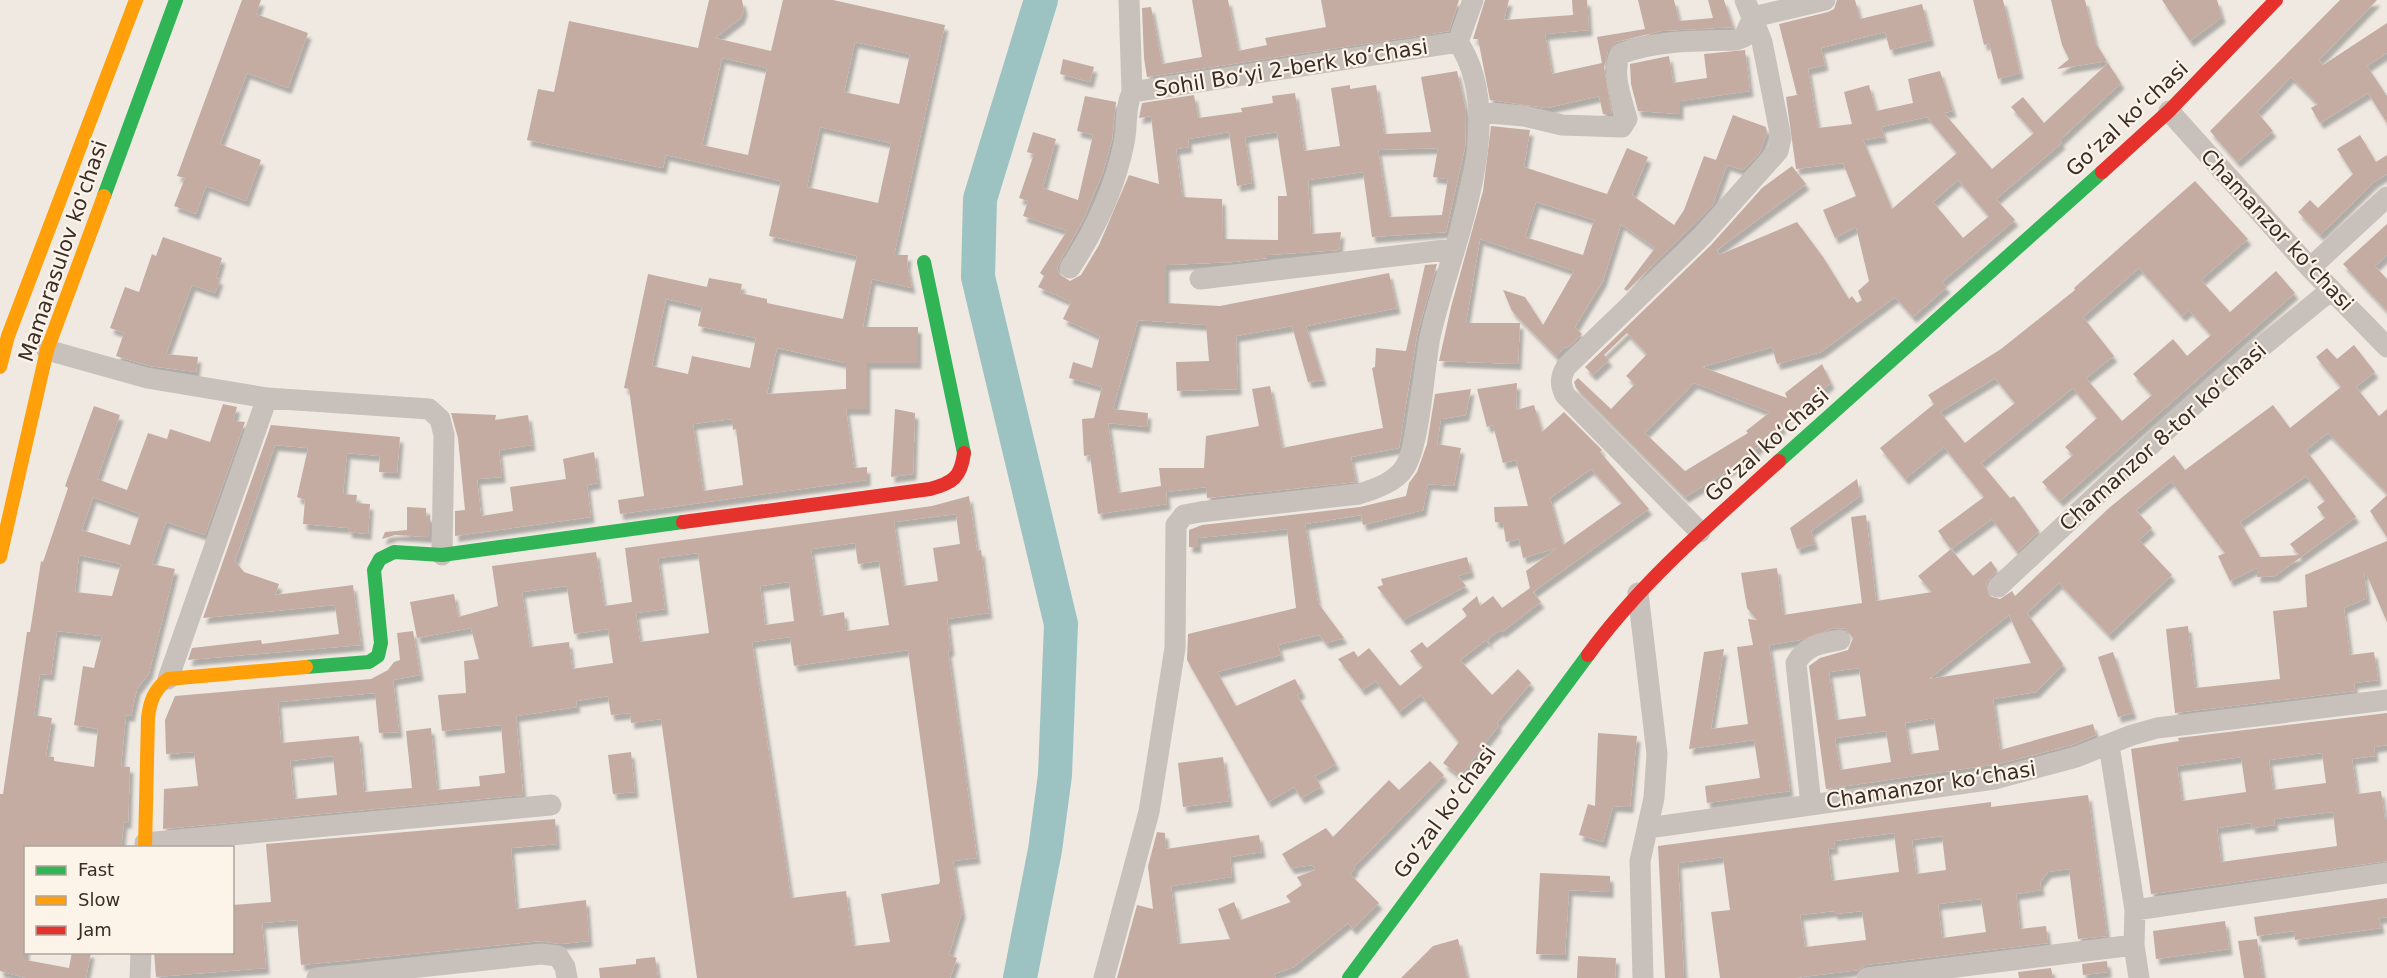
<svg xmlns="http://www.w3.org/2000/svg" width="2387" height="978" font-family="'DejaVu Sans',sans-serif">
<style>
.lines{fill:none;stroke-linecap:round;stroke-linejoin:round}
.river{stroke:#9cc3c2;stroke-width:34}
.building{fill:#c5aca2;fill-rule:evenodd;filter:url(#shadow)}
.street{stroke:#c8c0ba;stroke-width:21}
.fast{stroke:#30b455;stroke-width:14}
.slow{stroke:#ff9f0a;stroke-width:14}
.jam{stroke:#e5322d;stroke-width:14}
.labels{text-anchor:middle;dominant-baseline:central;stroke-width:4.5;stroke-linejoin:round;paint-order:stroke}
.street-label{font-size:21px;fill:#3a2d28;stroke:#fcf3e9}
</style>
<defs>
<filter id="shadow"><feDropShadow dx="3.5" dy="6" stdDeviation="1.5" flood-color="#0004"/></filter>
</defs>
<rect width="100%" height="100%" fill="#efe9e2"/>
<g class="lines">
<path class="river" d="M1020,978L1045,850L1055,775L1061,624L978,277L980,199L1041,0"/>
</g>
<path class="building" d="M242,0H261L256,14L308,33L288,88L247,73L220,144L261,160L246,201L206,186L196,214L174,206L185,178L177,176Z
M709,0H742L744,10L741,18L715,38L771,51L783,0H833L945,25L894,255H908L907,265L912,288L872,279L863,327H918V363H867V409H846L854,468L867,467V480L620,514L618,500L644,496L629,389L624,388L648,274L707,287L709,278L742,284L740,293L767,299V303L843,319L857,256L769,236L781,181L666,155L663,168L527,140L538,89L554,92L569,21L698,48ZM855,42L910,54L899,104L844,92ZM722,58L767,68L748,155L702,145ZM820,127L891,143L878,203L807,187ZM666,299L702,307L698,326L756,338L750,368L692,356L688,374L652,366ZM777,348L846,363V389L767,394ZM732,419L733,430L736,429L743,485L703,491L693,424Z
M1192,0H1228L1238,51L1267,45L1265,38L1326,27L1321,0H1459L1449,31L1147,77L1144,58L1142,8L1151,7L1162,64L1202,57Z
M1485,0H1509L1504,20L1573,15L1572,0H1587L1589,30L1545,34L1552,74L1602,63L1597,37L1645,29L1638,0H1674L1679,21L1713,18L1708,0H1724L1733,27L1661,31L1616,42L1608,50L1604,68L1612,114H1603L1599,96L1547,108L1490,100L1478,39H1473Z
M1837,0H1855L1860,19L1922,4L1931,40L1890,50L1885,32L1821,48L1825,65L1808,69L1818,128L1852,124L1844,92L1869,85L1876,111L1913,103L1908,79L1940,71L1953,111L1944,113L1992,169L2034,133L2011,107L2023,97L2044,123L2108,63L2121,83L2060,140L2062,143L1996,199L2015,220L1942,282L1947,287L1913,317L1895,297L1821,352L1777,364L1772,347L1702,367L1787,398L1785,393L1822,364L1831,383L1780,423L1783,427L1755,450L1757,453L1685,497L1576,388L1574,382L1578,378L1611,409L1635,384L1626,376L1647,354L1627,333L1604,355L1609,360L1593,375L1585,367L1711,245L1762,188L1792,166L1806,184L1717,250L1719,255L1797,222L1823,257L1849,299L1852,296L1857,303L1862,300L1858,291L1869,281L1856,227L1835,238L1823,210L1856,196L1843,163L1796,169L1786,97L1797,95L1779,24L1828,12L1834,9ZM1927,117L1957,153L1892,209L1863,140L1884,137L1881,127ZM1958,180L1989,216L1963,238L1933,202ZM1694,383L1770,412L1746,431L1748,433L1685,471L1645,433Z
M1973,0H2003L2020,73L1998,79L1989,43L1984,45Z
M2051,0H2085L2095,42L2107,61L2057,69L2069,59L2062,45Z
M2162,0H2217L2222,17L2190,41Z
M2340,0H2377L2319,60L2323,65L2387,23V53L2367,66L2387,96V123L2368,93L2320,123L2311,108L2318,104L2291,77L2257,112L2273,131L2237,162L2210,131Z
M1745,50L1750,91L1680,101V114L1638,111L1631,84L1630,64L1669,56L1673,83L1707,78L1704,54Z
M1063,59L1094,67L1090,82L1060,74Z
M1457,71L1466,111L1465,147L1446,232L1372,237L1363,172L1308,180L1311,234L1341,232L1339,250L1267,255V258L1233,262L1166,265V303L1220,306L1389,273L1397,308L1306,326L1323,380L1308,382L1292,326L1236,336L1238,389L1177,391L1176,362L1209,361L1206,325L1138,320L1113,409L1148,413L1147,427L1108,423L1118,493L1161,486L1159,468H1204L1206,436L1259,426L1252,389L1270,386L1282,448L1383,428L1372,368L1375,367L1376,348L1406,351L1425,265L1437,264L1417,335L1399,448L1351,457L1356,482L1207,498L1206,487L1166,492L1167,504L1098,514L1090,455L1084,456L1082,419L1094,418L1102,387L1069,378L1073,362L1092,368L1100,336L1063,319L1071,302L1038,287L1044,276L1040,273L1067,231L1023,216L1028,201L1019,198L1034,154L1027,152L1033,132L1056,139L1043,188L1078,200L1093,135L1077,131L1085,96L1116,102L1112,140L1103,172L1084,218L1057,267L1059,274L1070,281L1081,275L1099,245L1129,175L1159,184L1151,116L1139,118L1142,103L1194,95L1198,118L1242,112L1241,108L1273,103L1272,96L1295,93L1304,151L1340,146L1331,88L1350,85V89L1376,85L1384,134L1431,132L1421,77ZM1229,132L1237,186L1252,183L1245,137L1277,132L1287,196H1278V240L1223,239L1222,199L1182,197L1176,149L1189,147L1188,139ZM1438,148L1433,177L1448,179L1442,215L1389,217L1378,150Z
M1733,115L1766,127L1767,132L1759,154L1743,170L1727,165L1712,206L1627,291L1624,289L1655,248L1621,224L1603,281L1575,327L1582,334L1567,348L1565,347L1556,356L1512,311L1503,290L1525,297L1543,325L1574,271L1480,239L1466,323H1520L1518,364L1439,361L1451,307L1483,191L1491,126L1530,130L1524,167L1607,194L1627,148L1648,157L1632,195L1674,225L1684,210L1704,156L1716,160ZM1536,202L1594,220L1583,255L1525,237Z
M2360,135L2376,162L2387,155V174L2374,182L2320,235L2298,212L2310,200L2318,208L2353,174L2337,149Z
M2195,181L2248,239L2201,280L2230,312L2276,271L2295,293L2060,501L2042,482L2073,455L2065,447L2097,418L2073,388L1981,463L2010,498L2014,496L2039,531L2017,552L1992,519L1951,549L1938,531L1984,497L1944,447L1905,479L1880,448L1934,404L1928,395L2001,349L2075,290L2074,288ZM2139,268L2182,316L2189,310L2211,335L2187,356L2173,339L2133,374L2152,395L2122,421L2086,378L2114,356L2083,317ZM1995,378L2015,403L1965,443L1940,412Z
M2387,224V255L2375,266L2387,279V311L2343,264Z
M163,237L222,258L216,278L220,279L215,293L192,285L166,354L198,357L196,372L150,366L116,356L124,333L110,328L125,287L139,292L152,254L156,256Z
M2354,345L2375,372L2356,387L2379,416L2387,409V493L2328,433L2306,450L2356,517L2275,576L2257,577V568L2230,581L2218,556L2225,553L2171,481L2136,510L2152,528L2139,540L2172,575L2109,635L2059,583L2027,613L2063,664L2036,692L1993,699L2000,750L2093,724L2096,735L2072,745L1991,766L1990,765L1826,789L1809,666L1820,658L1848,650L1853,638L1845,628L1831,629L1800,640L1769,645L1790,791L1707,803L1705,786L1760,778L1754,740L1689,749L1704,652L1724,649L1711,729L1748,724L1737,647L1753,645L1748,619L1757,620L1747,608L1741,573L1777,568L1783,615L1862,603L1851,517L1866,515L1876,601L1932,592L1918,576L1951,549L1973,576L1991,561L1997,570L1986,583L1989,596L2000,599L2012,591L2015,596L2109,508L2174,455L2185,470L2273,405L2290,428L2341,387L2316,357L2327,348L2337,359ZM2306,476L2325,501L2317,507L2325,518L2290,544L2299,555L2260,557L2240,522ZM2009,615L2031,663L1929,679ZM1859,668L1866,716L1836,720L1829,672ZM1934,718L1939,750L1910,754L1905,723ZM1886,731L1891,762L1840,770L1835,738Z
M1517,383L1516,410L1534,405L1542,432L1564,412L1602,450L1600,452L1649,509L1533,592L1541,602L1502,632L1500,630L1488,639L1490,645L1486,640L1460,660L1492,695L1518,669L1531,683L1497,723L1499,725L1460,776L1443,763L1459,742L1421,695L1399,712L1376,681L1362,690L1338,659L1354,651L1358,657L1369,648L1400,686L1423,667L1410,651L1422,642L1427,648L1467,616L1462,609L1477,596L1480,606L1493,596L1502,608L1530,588L1526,571L1557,548L1523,558L1519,539L1506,542L1503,523L1495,522L1494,507L1528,506L1516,460L1503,463L1493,425L1487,427L1477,389ZM1591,469L1622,503L1563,545L1550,498Z
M1471,389L1466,415L1441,419L1437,444L1461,448L1454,486L1428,484L1423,510L1363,525L1361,515L1305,524L1318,603L1344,638L1326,643L1319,635L1278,645L1281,655L1217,672L1236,706L1295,679L1302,692L1297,695L1336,764L1315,776L1321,787L1301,798L1294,787L1268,802L1187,660L1188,634L1296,608L1287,529L1198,538V547H1189V530L1202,525L1360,507L1406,496L1409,483L1417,472L1427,444L1435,394Z
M223,404L237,407L233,421L245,422L205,535L166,522L152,564L175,569L149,673L137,689L131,716L126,715L121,766L130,767L128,823L124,822L121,848H26V960L69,968L72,952H91L86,978H26L0,971V794H3L27,632H30L41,561L43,562L68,488L65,486L94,406L120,415L97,479L127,490L148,433L167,439L170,429L210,442ZM93,497L140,514L130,545L82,530ZM79,555L121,564L112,596L75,592ZM57,631L102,636L94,668L83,666L74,725L98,729L94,767L54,761V757L46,756L52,718L34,715L40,674L51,675Z
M895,409L915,413L913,474L891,477Z
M451,413L496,415L495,420L528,415L532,445L499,450L502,477L477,479L481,516L513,511L510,487L566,479L563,459L594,452L598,483L587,485L591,517L455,536V511L465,510L458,438Z
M271,425L400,437L397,473L379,472L380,456L347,453L343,494L357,495L356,503L370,504L368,534L348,532L349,528L303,524L305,500L297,497L308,448L275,445L235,561L244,572L279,584L275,595L353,585L361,645L188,660L192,648L261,640L262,644L339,634L335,605L203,618Z
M1857,479L1860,496L1811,531L1815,544L1797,549L1790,528Z
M2387,495V537L2370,511Z
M969,496L977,551L981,550L989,613L947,619L951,650L948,651L977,858L953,861L962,912L949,955L957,958L950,978H697L661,719L631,723L630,713L611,715L608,696L576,701L577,707L516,716L523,795L163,829L164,789L198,786L194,752L166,754L165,720L175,696L371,679L388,670L394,662L400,660L397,633L413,631L420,675L393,680L399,732L379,733L375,693L278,702L281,743L359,736L364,792L412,788L406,731L431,728L437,790L480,786L479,776L505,773L501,725L442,731L438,695L466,693L464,661L479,659L471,628L417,638L410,602L454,594L458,617L498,606L492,566L596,552L604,606L632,602L625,548L932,506ZM956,514L960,544L933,548L938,581L903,586L894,522ZM855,543L858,564L879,561L889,625L846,631L844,612L821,616L811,549ZM698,553L709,633L640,642L636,613L665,609L658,558ZM789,582L794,621L765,625L760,586ZM567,586L574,634L608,629L613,663L572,669L569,642L530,647L522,592ZM790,637L794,666L908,650L940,881L939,884L881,894L890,942L853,946L846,891L791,898L752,642ZM333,756L337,795L294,799L290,761Z
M407,507L426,508V516L430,515V537L395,535L382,539L385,532L407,530Z
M2387,541V622L2366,573H2364L2367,598L2344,608L2350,655L2374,652L2378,680L2354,683L2355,691L2175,713L2166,629L2188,626L2195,688L2280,679L2273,611L2307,607L2305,575Z
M1467,557L1471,572L1458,576L1466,586L1403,620L1377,587L1383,585L1381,579Z
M2113,652L2133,713L2118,717L2098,657Z
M2387,713V745L2374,747L2375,756L2352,759L2357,794L2381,791L2385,820H2387V861L2151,894L2131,749L2179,741L2178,738ZM2322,753L2326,783L2273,790L2269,760ZM2241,757L2246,792L2182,801L2177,766ZM2333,812L2337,846L2221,862L2217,828L2251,823L2252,828L2275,825L2274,819Z
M1598,733L1637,736L1630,807L1613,806L1603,842L1579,835L1588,804L1595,806Z
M631,752L635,792L613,794L608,755Z
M1223,757L1229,801L1183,807L1178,763Z
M1430,761L1444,775L1354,867L1355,869L1350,874L1379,903L1353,929L1348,923L1294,967L1274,974L1276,978H1117L1137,905L1153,909L1148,866L1157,832L1165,833L1166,849L1259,835L1262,852L1230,857L1232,877L1171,886L1178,944L1230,939L1218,909L1234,902L1241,920L1291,902L1286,896L1302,885L1297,877L1315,870L1313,865L1291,868L1282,854L1326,828L1333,837L1389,780L1399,790Z
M2088,795L2107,936L2078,939L2069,869L2048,872L2040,882L2041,890L2016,894L2020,929L2046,926L2048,943L1865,965L1858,970L1794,978H1720L1711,912L1730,910L1723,857L1678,863L1684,978H1665L1658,846L1991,802V807ZM1894,833L1899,872L1832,881L1828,849L1835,848L1834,841ZM1942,836L1946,870L1916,874L1912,840ZM1981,899L1986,932L1942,938L1938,904ZM1834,911V914L1862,911L1866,940L1805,947L1800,915Z
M555,819L557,844L511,848L516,909L586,900L589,941L560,944L540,941L301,965L297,920L262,923L266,968L156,977L154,952H232V905L271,902L266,844Z
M1540,873L1610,876V892L1569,890L1565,955L1536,954Z
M2387,898V917L2379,918L2381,928L2295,940L2294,931L2257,936L2254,917Z
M2225,921L2229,949L2156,959L2153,931Z
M1458,939L1467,978H1401L1433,946Z
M2257,939L2263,978H2244L2238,941Z
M1578,956L1616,958L1615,978H1577Z
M655,957L658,978H600L599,968L636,964V959Z
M2107,961L2108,972L2083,975L2082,964Z
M2051,968L2053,978H2019L2018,972Z"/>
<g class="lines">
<path class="street" d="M1129,0L1132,92
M1753,17L1825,0
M2169,111L2310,268L2387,347
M1479,112L1524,116L1562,125L1622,127L1627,119C1622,100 1611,73 1620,54C1656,40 1698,41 1736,40L1744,37L1753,17
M1070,268C1095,230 1115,188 1124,143C1128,124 1124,111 1132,92L1458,42
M2310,268L2387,197
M1200,279L1454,249
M47,350L147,378L267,398L429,409L440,419L444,435L442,555
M1700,532L1565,395C1560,384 1560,378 1566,367L1702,236L1778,151L1781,138L1762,42L1745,0
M1998,587L2216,384L2331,290
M1638,593L1657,754L1654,798L1640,861L1643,978
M168,679L267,398
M2109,745L2135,910L2134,945L2139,978
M1811,805L1796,663C1806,645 1822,643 1840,640
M1648,828L1994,779L2076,757L2132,735L2157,728L2387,700
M145,843L551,805
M2135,910L2387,873
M140,978L141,952
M317,978L541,954L558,956L565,967L567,978
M1104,978L1149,812L1175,648L1176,525L1184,515L1200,512L1359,494C1375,489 1396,482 1405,467C1420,443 1424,368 1430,337C1448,252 1512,123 1458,42L1473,0
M1867,978L2134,945"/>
<path class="fast" d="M104,196L176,0
M924,262L964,453
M1779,461L2102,172
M306,667L369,662L378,656L381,643L374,570L380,559L394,552L442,555L683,522
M1349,978L1588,655"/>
<path class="slow" d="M0,367L8,336L136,0
M0,557L47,350L104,196
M145,848L148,718C150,701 154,690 168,679L306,667"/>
<path class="jam" d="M2102,172L2169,111L2276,0
M683,522L930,489C953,483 961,477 964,453
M1588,655C1642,581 1712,522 1779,461"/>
</g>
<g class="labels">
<g class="street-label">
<text transform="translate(1291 68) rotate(-9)">Sohil Boʻyi 2-berk koʻchasi</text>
<text transform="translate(2127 119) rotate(-43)">Goʻzal koʻchasi</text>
<text transform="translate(2277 230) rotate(47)">Chamanzor koʻchasi</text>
<text transform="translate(63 251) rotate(-71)">Mamarasulov ko'chasi</text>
<text transform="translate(2163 437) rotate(-42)">Chamanzor 8-tor koʻchasi</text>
<text transform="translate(1767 445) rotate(-42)">Goʻzal koʻchasi</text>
<text transform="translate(1931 785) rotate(-9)">Chamanzor koʻchasi</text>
<text transform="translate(1445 812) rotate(-54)">Goʻzal koʻchasi</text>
</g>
</g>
<rect x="24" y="846" width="210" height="108" fill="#fcf3e9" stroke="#aea49c" stroke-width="1.5"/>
<rect x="36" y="866" width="30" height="9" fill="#30b455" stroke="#aea49c" stroke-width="1.5"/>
<text x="78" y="876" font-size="18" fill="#3a2d28">Fast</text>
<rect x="36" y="896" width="30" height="9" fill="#ff9f0a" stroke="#aea49c" stroke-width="1.5"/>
<text x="78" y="906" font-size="18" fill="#3a2d28">Slow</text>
<rect x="36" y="926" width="30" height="9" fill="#e5322d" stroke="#aea49c" stroke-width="1.5"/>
<text x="78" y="936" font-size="18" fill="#3a2d28">Jam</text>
</svg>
